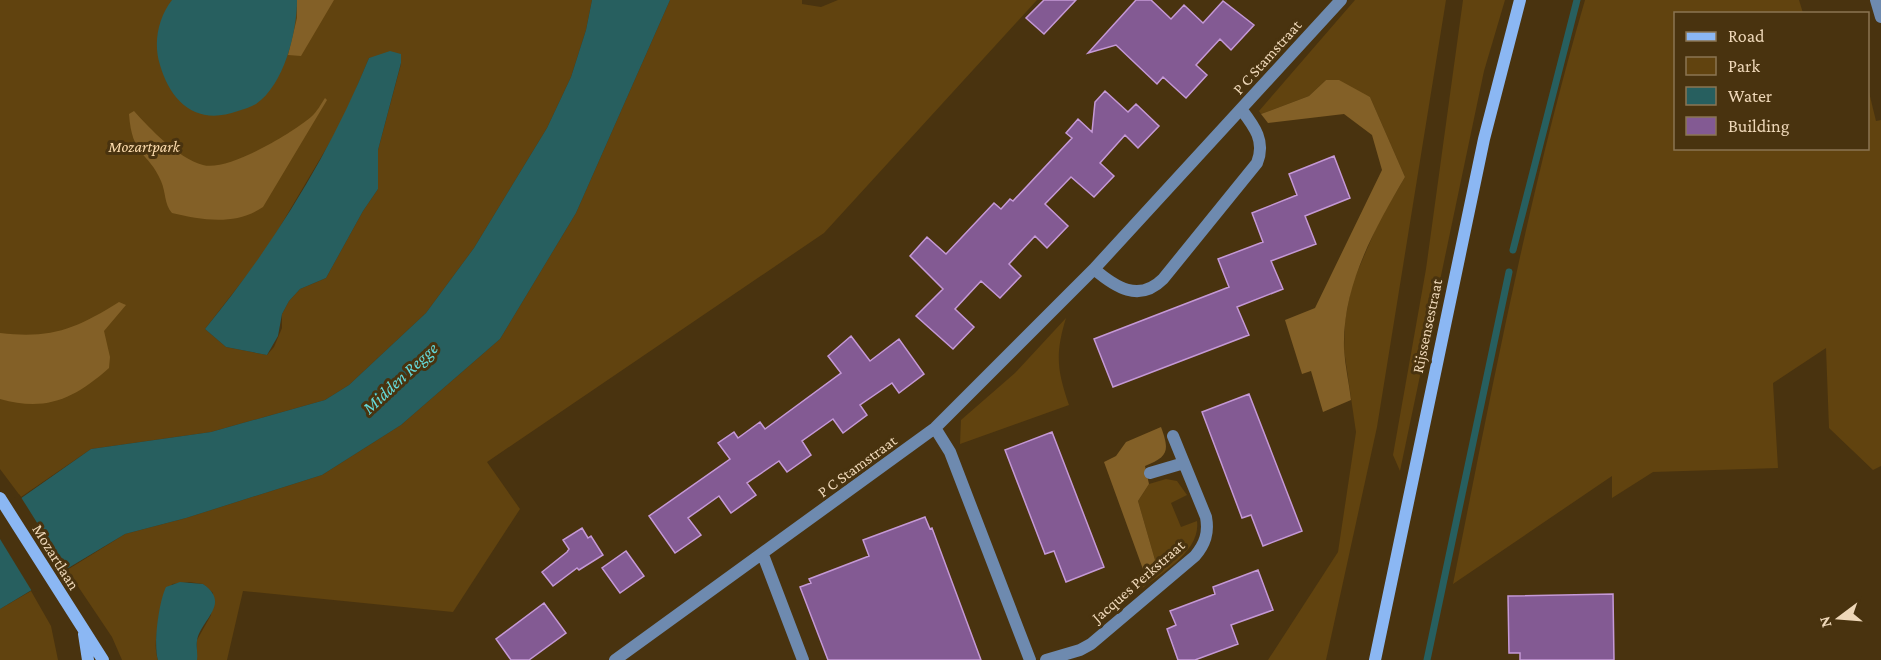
<svg xmlns="http://www.w3.org/2000/svg" width="1881" height="660" font-family="'Crimson Pro',serif">
<style>
.green{fill:#61430f;fill-rule:evenodd}
.forest{fill:#836027}
.water{fill:#275f5f}
.pier{fill:#49330f}
.lines{fill:none;stroke-linecap:round;stroke-linejoin:round}
.stream{stroke:#275f5f;stroke-width:7}
.building{fill:#835a93;stroke:#c599d6;stroke-width:1.5}
.street{stroke:#6e8aaf;stroke-width:12}
.secondary{stroke:#8bb7f3;stroke-width:12}
.labels{text-anchor:middle;dominant-baseline:central;stroke-width:6;stroke-linejoin:round;paint-order:stroke}
.street-label{font-size:16px;fill:#eed7b8;stroke:#49330f}
.park-label{font-size:16px;font-style:italic;fill:#fddcae;stroke:#49330f}
.water-label{font-size:18px;font-style:italic;fill:#64d8d9;stroke:#49330f}
</style>
<rect width="100%" height="100%" fill="#49330f"/>
<path class="green" d="M0,0H592L586,30L571,77L547,128L474,248L426,313L349,385L325,400L211,432L91,449L21,497L0,469ZM400,54L401,64L378,150V189L363,211L326,278L300,289L289,301L282,314V328L274,347L267,355L226,347L205,329L265,252L343,120L369,58Z
M670,0H802V4L821,7L838,0H1037L824,233L487,462L520,509L453,612L243,591L227,660H197V640L211,615L213,593L203,584L189,582L172,584C165,607 150,636 158,660H122L112,637L67,570L125,534L186,518L322,475L401,425L500,339L576,213Z
M1355,0H1446L1377,427L1326,660H1268L1338,552L1356,432L1344,350L1345,320L1352,284L1379,221L1405,177L1370,97L1326,80L1309,96L1261,114L1259,111Z
M1463,0H1505L1484,71L1400,471L1393,455L1426,269Z
M1585,0H1799L1803,13L1676,14V148H1868V88L1876,121L1881,120V466L1873,470L1829,428L1826,348L1773,383L1778,468L1653,472L1612,498V476L1453,584C1492,388 1529,192 1585,0Z
M1066,318C1055,354 1057,370 1069,405L960,444L961,420L1015,373Z
M1166,479L1177,481L1187,495L1171,503L1181,527L1197,521C1201,552 1160,573 1139,591L1131,580L1152,566L1155,560L1138,501L1149,484Z
M31,591L51,626L58,660H0V609Z"/>
<path class="forest" d="M297,0H334L301,56L288,55L297,18Z
M1326,80H1339L1370,97L1405,177C1374,230 1342,286 1344,349C1345,366 1349,383 1351,400L1323,412L1311,371L1302,374L1285,320L1315,308L1382,170L1372,135L1344,114L1268,123L1261,114L1309,96Z
M325,98L327,100L263,207C235,226 202,220 172,213C164,204 166,192 161,181C148,151 132,157 129,114L134,111C150,129 178,158 203,165C228,172 292,133 311,117C317,112 321,104 325,98Z
M119,302L126,305L104,331L110,357L109,368C74,399 46,412 0,399V333C51,339 76,329 119,302Z
M1161,427C1170,451 1168,457 1145,466L1149,484L1138,501L1155,560L1152,566L1144,572L1104,462L1116,456L1126,442Z"/>
<path class="water" d="M172,0H297C297,32 284,85 256,104C251,107 244,109 238,111C197,126 171,103 160,65C153,43 158,18 172,0Z
M592,0H670L576,213L500,339L401,425L322,475L186,518L125,534L0,609V513L91,449L211,432L325,400L349,385L426,313L474,248L547,128L571,77L586,30Z
M390,51L401,54V63L378,150V189L363,211L326,278L300,289L289,301L282,314L278,336L267,355L226,347L205,329C272,247 329,156 369,58Z
M180,582L203,584C232,604 200,620 197,641C196,647 198,654 197,660H158C153,645 159,601 166,587Z"/>
<path class="pier" d="M19,494L68,572L33,593L0,539V509Z"/>
<g class="lines">
<path class="stream" d="M1513,250L1577,0
M1427,660L1509,272"/>
</g>
<path class="building" d="M1044,0H1076L1044,34L1026,18Z
M1136,0H1151L1171,19L1184,5L1203,23L1223,1L1254,25L1231,50L1220,39L1196,65L1207,75L1186,98L1163,77L1157,84L1116,45L1088,53Z
M1105,91L1128,112L1136,104L1159,126L1138,148L1125,135L1100,163L1114,176L1094,197L1071,177L1045,204L1068,226L1047,248L1035,236L1009,264L1021,276L1000,298L981,281L955,309L974,327L953,349L916,316L943,289L910,256L927,237L946,254L994,203L1001,209L1010,199L1013,201L1072,138L1066,133L1078,119L1092,132L1095,102Z
M1334,156L1350,198L1305,216L1316,244L1271,261L1283,289L1237,307L1249,335L1113,387L1094,339L1229,287L1218,259L1263,242L1252,213L1297,195L1289,174Z
M851,336L870,361L899,339L924,374L899,393L892,383L860,405L867,415L843,433L833,419L802,441L811,455L787,472L779,461L747,483L756,495L731,513L719,496L688,518L701,535L675,553L649,516L730,459L718,443L734,432L738,438L760,422L765,429L841,373L828,356Z
M1249,394L1302,531L1263,546L1251,515L1242,518L1202,412Z
M1052,432L1104,567L1066,582L1054,551L1045,554L1005,450Z
M925,517L930,529L932,528L981,660H828L800,587L811,583L809,579L869,556L863,540Z
M582,528L588,538L591,536L603,555L579,570L577,568L553,586L542,572L567,552L569,549L563,540Z
M626,551L644,576L620,593L602,568Z
M1258,570L1273,610L1231,625L1238,644L1195,660H1178L1167,629L1176,625L1170,611L1215,594L1213,587Z
M1613,594L1614,660H1520V653H1509L1508,596Z
M544,603L566,633L529,660H511L496,639Z"/>
<g class="lines">
<path class="street" d="M1876,0L1881,17
M1094,269C1115,287 1139,303 1163,279L1257,163C1266,141 1254,126 1241,109
M935,428L950,452L1030,660
M1150,473L1184,463
M763,555L803,660
M615,660L935,428L1094,269L1341,0
M1046,660L1080,650L1091,644L1195,556C1205,544 1209,533 1206,517L1173,436"/>
<path class="secondary" d="M0,498L103,660
M84,634L88,660
M1375,660L1484,139L1520,0"/>
</g>
<g class="labels">
<g class="street-label">
<text transform="translate(1267 57) rotate(-48)">P C Stamstraat</text>
<text transform="translate(1427 326) rotate(-78)">Rijssensestraat</text>
<text transform="translate(857 466) rotate(-36)">P C Stamstraat</text>
<text transform="translate(56 557) rotate(58)">Mozartlaan</text>
<text transform="translate(1138 581) rotate(-41)">Jacques Perkstraat</text>
</g>
<g class="park-label">
<text x="144" y="146">Mozartpark</text>
</g>
<g class="water-label">
<text transform="translate(400 378) rotate(-43)">Midden Regge</text>
</g>
</g>
<rect x="1674" y="12" width="195" height="138" fill="#49330f" stroke="#8b7553" stroke-width="1.5"/>
<rect x="1686" y="32" width="30" height="9" fill="#8bb7f3" stroke="#8b7553" stroke-width="1.5"/>
<text x="1728" y="42" font-size="18" fill="#eed7b8">Road</text>
<rect x="1686" y="57" width="30" height="18" fill="#61430f" stroke="#8b7553" stroke-width="1.5"/>
<text x="1728" y="72" font-size="18" fill="#eed7b8">Park</text>
<rect x="1686" y="87" width="30" height="18" fill="#275f5f" stroke="#8b7553" stroke-width="1.5"/>
<text x="1728" y="102" font-size="18" fill="#eed7b8">Water</text>
<rect x="1686" y="117" width="30" height="18" fill="#835a93" stroke="#8b7553" stroke-width="1.5"/>
<text x="1728" y="132" font-size="18" fill="#eed7b8">Building</text>
<g transform="translate(1839 618) rotate(254)" stroke="#49330f" stroke-width="4.5" paint-order="stroke">
<path d="M0-4.5L10 22L0 15L-10 22Z" fill="#eed7b8"/>
<text y="-9" font-size="16" font-weight="bold" text-anchor="middle" fill="#eed7b8">N</text>
</g>
</svg>
